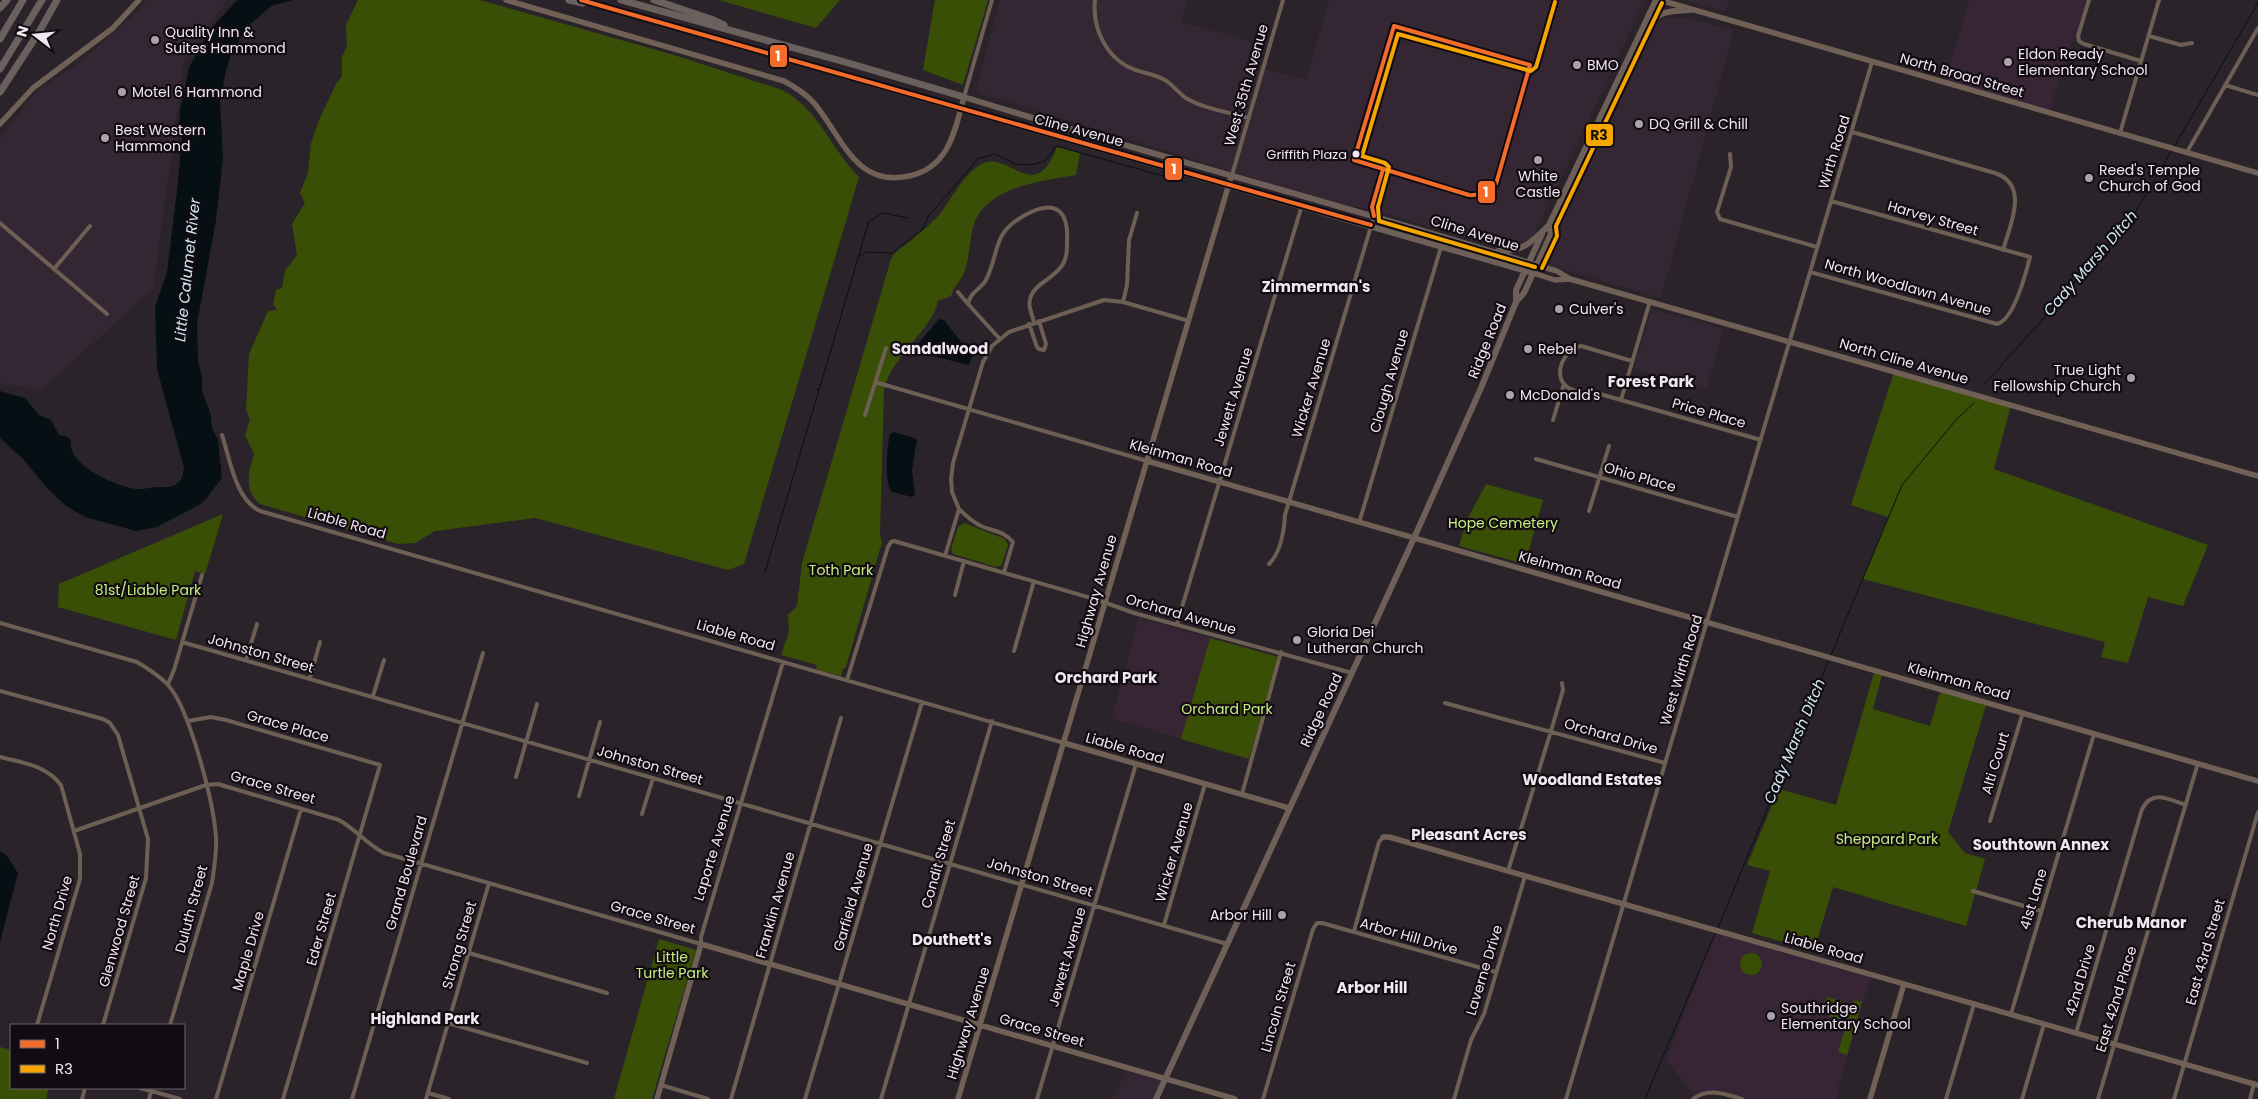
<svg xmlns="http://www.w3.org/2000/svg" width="2258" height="1099" font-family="Poppins,sans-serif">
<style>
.commercial{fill:#342733}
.built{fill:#372536}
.green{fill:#3a4f06}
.water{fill:#061014}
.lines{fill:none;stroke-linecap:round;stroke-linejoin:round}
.stream{stroke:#061014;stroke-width:1}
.street{stroke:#6d5f54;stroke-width:4}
.secondary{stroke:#706055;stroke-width:5.5}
.primary{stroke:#6e6058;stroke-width:6}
.highway{stroke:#6a605d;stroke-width:7}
.bus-1-casing{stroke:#120c12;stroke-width:8}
.bus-2-casing{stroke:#120c12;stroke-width:8}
.bus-1{stroke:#f36c2b;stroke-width:4}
.bus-2{stroke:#f7a600;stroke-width:4}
.poi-dot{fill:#aba3ab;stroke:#120c12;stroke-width:2}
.bus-dot{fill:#f1e7f1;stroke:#120c12;stroke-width:2}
.labels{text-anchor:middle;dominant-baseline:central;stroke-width:4.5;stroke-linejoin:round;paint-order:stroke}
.bus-label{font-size:13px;fill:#f1e7f1;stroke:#120c12;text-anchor:end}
.poi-label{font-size:14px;fill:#f1e7f1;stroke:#120c12;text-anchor:start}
.street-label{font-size:14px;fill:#f1e7f1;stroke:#120c12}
.park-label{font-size:14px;fill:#c5ef80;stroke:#120c12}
.water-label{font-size:15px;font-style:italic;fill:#d0e9f2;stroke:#120c12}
.neighbourhood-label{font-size:15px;font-weight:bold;fill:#f1e7f1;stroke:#120c12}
.line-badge{stroke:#120c12;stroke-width:2}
.badge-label{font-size:14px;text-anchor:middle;font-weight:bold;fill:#fff}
.pale-badge-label{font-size:14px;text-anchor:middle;font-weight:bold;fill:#111}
</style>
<rect width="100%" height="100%" fill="#2a242a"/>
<path class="commercial" d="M147,0H227L184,61L153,289L41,390L0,383V138L36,92L83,60L138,11Z
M1000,0H1187L1181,22L1264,45L1258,67L1306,80L1329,0H1645L1535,233L1530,240L1521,246L1509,249L1362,207H1352L1276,185L976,92Z
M1686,0H1729L1725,12Z
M1664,18H1687L1734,30L1661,298L1541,263L1655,24Z
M1651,309L1724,329L1706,390L1634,369Z
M1128,1068L1164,1079L1155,1099H1113Z"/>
<path class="built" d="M1969,0H2089L2079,33L2068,49L2049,113L1945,83Z
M1139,618L1210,638L1181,739L1112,718Z
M1716,931L1871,975L1835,1099H1742L1715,1092L1696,1097L1666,1060Z"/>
<path class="green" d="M358,0H480L674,55L782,90C819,109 830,148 859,177L744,564L728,570L535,518L435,531L415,543L398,544L260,504C244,490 248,473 254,454L245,435L250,419L246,410L249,354L268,311L277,310L273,304L276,290L282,288L285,271L297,255L292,224L305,203L300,193L308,173L311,143L319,120L336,84L342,76V57L347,46L346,25Z
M719,0H840L816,28Z
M935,0H988L963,85L923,70Z
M1057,147L1080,153L1076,175C1042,181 988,186 974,224C969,240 970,258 964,273C960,282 955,284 951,296L938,301C933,329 893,354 884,389L880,534L882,542L846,667L843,669L841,676L816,669L817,665L781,655L789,632L788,615L797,606L802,563L891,259L895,253C910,241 926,229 939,215C952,199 962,176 980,165C1008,147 1034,208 1057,147Z
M1894,372L2011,405L1994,469L2208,545L2183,606L2148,597L2128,663L2101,657L2105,642L1863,579L1888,517L1851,505Z
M1486,484L1543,500L1525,564L1459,546L1467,520Z
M223,514L205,574L195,571L176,640L58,607L59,584Z
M964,523L1005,539L1008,545L1001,566L996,567L953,554L951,550L958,527Z
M1210,638L1278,657L1249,759L1181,739Z
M1874,673L1882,675L1873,709L1930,726L1940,692L1986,705L1948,832L1965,853L1985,859L1966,926L1833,887L1814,951L1752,933L1770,871L1747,865L1779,789L1836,805Z
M659,939L696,950L652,1099H614Z
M1740 964a11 11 0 1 1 22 0a11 11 0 1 1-22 0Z
M1828,997L1841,1001L1840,1012L1843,1015L1849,1011L1854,1000L1862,1002L1847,1055L1838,1052L1844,1032L1837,1028L1839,1019H1834L1823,1011V1003Z
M0,1047L11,1050V1088H49L46,1099H0Z"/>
<path class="water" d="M237,0H293L271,6L246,28L231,55L226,71L220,101L223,159L216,220L197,324L198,361L202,376V391L211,415L212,428L218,440L222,478L205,500L199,505L157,527L136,531L85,517L66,506L47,488L23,459L0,438V391L25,398L39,415L51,420L59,435L66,436L71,440C66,465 115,486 136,489C144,490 151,487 159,487C174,488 182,485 184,468L157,369L155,307L167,272L178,183L182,137L179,127L180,110L189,68L209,31Z
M939,319L944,320L972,356L969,365L916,352L917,345Z
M894,432L917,439L912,471L915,494L912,497L892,492C884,485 887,445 890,434Z
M0,851L7,856L18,873L0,942Z"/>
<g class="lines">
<path class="stream" d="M2174,147L2258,3
M858,257L867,252L892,253L923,229L928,217L978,159L995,154L1016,164L1031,165L1045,161L1056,146L1185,182
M1984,385L2131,220L2172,150
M815,389L819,390L869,221L883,213L908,218
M765,572L819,390
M1831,655L1902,485L1956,420L1974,403
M1718,928L1829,659
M1645,1099L1715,934"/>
<path class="street" d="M1095,0C1092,28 1106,58 1133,69C1143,73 1153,74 1163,79C1172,83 1177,92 1186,98C1204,109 1229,112 1248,118
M2089,0L2078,36L2079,41L2084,44L2141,61
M2149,36L2181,45L2192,43
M2225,85L2258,95
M964,97L992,0
M1852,132L1995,173C2030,185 2010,225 2003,250
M2120,133L2159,0
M2187,152L2258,28
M1730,154L1731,167L1717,212L1720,219L1817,247
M1232,175L1283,0
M0,223L107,314
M54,269L90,226
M1810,272L1997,324C2014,320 2026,273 2030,257L1831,201
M958,292L968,304
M1123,302L1127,285L1129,240L1137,213
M1029,324L1037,347L1039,349L1044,350L1046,344L1039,321
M999,338L968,304C970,292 981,289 986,280C1001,249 991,233 1027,214C1056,199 1069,211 1067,242C1067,250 1067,257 1063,264C1055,278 1036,283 1031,296C1027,305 1032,314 1034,322
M1632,361L1581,346C1565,348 1552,374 1566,386C1574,393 1590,393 1600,394L1761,440
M875,382L1147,461
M1621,400L1650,301
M865,415L886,348
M1553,420L1564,384
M222,435C230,459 235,499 260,511L1064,743
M1536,459L1738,517
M959,509C966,516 973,522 981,526C995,532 1002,530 1013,542L1004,572
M1589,511L1609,446
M1359,523L1441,247
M945,556L959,509L952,492L951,479L953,463L983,362L992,346L1009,332L1104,300L1123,302L1189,321
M1269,564C1281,552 1284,532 1285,515L1374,216
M955,595L964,561
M0,623L137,662C148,669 159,675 168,685C190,709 214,804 216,838C217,853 214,868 212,883L170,1025
M1177,624L1302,205
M182,642L1227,944
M1014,651L1034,581
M246,660L257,624
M310,678L320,642
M847,680L888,547L891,542L894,541L1098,600L1134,613L1352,673
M168,684L174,670L202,575
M0,691L103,719L110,723L118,735L148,839L146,878L103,1025
M373,696L384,660
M1445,703L1665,763
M188,721L211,717L226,720L380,765L283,1099
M0,757C23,763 46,765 61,785L80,854V879L37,1025
M516,777L537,704
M1242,794L1281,652
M579,796L600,722
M642,814L653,778
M1990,821L2023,712
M74,831L206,785L218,784L339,820C355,829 367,844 384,853L701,944V937L783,662
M1508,871L1551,731L1563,690L1562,683
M1973,891L2041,911
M1164,925L1205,784
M1354,931L1379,842L1383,837
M469,953L607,993
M2011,1014L2094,734
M448,1023L587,1063
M2076,1033L2142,809C2152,789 2169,799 2186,805
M661,1085L708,1099
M140,1088L180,1099
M428,1093L449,1099
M82,1099L85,1088
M149,1099L152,1088
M216,1099L301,809
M352,1099L483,653
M426,1099L489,883
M731,1099L841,718
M805,1099L922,702
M881,1099L992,721
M1037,1099L1136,764
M1263,1099L1313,929L1317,923H1322L1496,972
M1454,1099L1471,1040L1484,1014L1525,876
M1566,1099L1872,62
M1693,1099C1708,1087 1725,1094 1742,1099
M1946,1099L1974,1004
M2022,1099L2044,1024
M2098,1099L2198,763
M2174,1099L2258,812
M2250,1099L2254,1084"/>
<path class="secondary" d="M506,0L784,81C795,87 806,94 814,103C842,136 855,188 909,176C949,168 955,130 964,97
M1660,0L2258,173
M0,124L33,88L113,28L139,0
M1536,265L1557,271L1570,279L2258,476
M1533,273L1555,280L1570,279
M1147,461L2258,781
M1064,743L1289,808
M1383,837H1389L2258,1085
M657,1099L701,944L1235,1099
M958,1099L1231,177
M1870,1099L1904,984"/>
<path class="primary" d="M1645,27C1662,10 1668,11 1691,10
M964,97C1154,156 1347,206 1536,265
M961,109L1533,273
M1498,251C1523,252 1532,242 1549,225L1656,0
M1516,302V290L1542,234
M1156,1099L1414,538L1481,388L1516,302L1524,293L1551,234L1549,225"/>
<path class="highway" d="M569,0L583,3
M581,0L961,109
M621,0L845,62L964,97
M654,0L711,19L724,25
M0,8L7,0
M0,39L23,0
M0,69L42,0
M0,92L39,32L57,0"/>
<defs>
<path id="bus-1" d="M581,0L1371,225
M1394,26L1530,65L1496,184C1488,193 1480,196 1469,195L1354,160Z
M1374,216L1372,207L1383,169"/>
<path id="bus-2" d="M1535,267L1379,221L1378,207L1389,167L1385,163L1362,156L1398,34L1531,71L1536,67L1555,2
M1542,268L1557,236L1556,226L1662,3"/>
</defs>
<use href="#bus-1" class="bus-1-casing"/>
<use href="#bus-2" class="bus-2-casing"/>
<use href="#bus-1" class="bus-1"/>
<use href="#bus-2" class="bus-2"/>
</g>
<g class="poi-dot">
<circle cx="155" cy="40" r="5"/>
<circle cx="2008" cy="62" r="5"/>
<circle cx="1577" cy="65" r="5"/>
<circle cx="122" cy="92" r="5"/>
<circle cx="1639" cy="124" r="5"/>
<circle cx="105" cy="138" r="5"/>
<circle cx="1538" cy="160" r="5"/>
<circle cx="2089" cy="178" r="5"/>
<circle cx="1559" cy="309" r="5"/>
<circle cx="1528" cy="349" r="5"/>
<circle cx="2131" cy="378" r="5"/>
<circle cx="1510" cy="395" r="5"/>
<circle cx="1297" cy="640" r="5"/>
<circle cx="1282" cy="915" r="5"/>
<circle cx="1771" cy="1016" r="5"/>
</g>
<circle class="bus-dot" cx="1356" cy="154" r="4.5"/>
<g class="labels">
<g class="bus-label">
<text x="1347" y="154">Griffith Plaza</text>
</g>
<g class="poi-label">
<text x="165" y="32">Quality Inn &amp;<tspan x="165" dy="16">Suites Hammond</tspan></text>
<text x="2018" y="54">Eldon Ready<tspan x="2018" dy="16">Elementary School</tspan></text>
<text x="1587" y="65">BMO</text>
<text x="132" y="92">Motel 6 Hammond</text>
<text x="1649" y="124">DQ Grill &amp; Chill</text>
<text x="115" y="130">Best Western<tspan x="115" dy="16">Hammond</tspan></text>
<text x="2099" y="170">Reed's Temple<tspan x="2099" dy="16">Church of God</tspan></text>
<text x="1538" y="176" text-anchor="middle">White<tspan x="1538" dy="16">Castle</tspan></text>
<text x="1569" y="309">Culver's</text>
<text x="1538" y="349">Rebel</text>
<text x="2121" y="370" text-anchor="end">True Light<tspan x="2121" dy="16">Fellowship Church</tspan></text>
<text x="1520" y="395">McDonald's</text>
<text x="1307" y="632">Gloria Dei<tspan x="1307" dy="16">Lutheran Church</tspan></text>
<text x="1272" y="915" text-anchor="end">Arbor Hill</text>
<text x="1781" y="1008">Southridge<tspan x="1781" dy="16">Elementary School</tspan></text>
</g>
<g class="street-label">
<text transform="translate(1962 75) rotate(16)">North Broad Street</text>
<text transform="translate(1246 85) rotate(-74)">West 35th Avenue</text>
<text transform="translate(1079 130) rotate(15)">Cline Avenue</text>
<text transform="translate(1834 152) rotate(-73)">Wirth Road</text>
<text transform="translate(1933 218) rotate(16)">Harvey Street</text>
<text transform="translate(1475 233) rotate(17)">Cline Avenue</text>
<text transform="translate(1908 287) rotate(16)">North Woodlawn Avenue</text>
<text transform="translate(1487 341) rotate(-68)">Ridge Road</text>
<text transform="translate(1904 361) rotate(16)">North Cline Avenue</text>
<text transform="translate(1389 381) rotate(-74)">Clough Avenue</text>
<text transform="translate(1311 388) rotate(-73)">Wicker Avenue</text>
<text transform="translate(1233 397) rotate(-73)">Jewett Avenue</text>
<text transform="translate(1709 413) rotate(16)">Price Place</text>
<text transform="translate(1181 458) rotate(16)">Kleinman Road</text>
<text transform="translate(1640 477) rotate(16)">Ohio Place</text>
<text transform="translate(347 523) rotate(16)">Liable Road</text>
<text transform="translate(1570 570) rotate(16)">Kleinman Road</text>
<text transform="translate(1096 591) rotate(-74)">Highway Avenue</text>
<text transform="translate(1181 614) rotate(16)">Orchard Avenue</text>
<text transform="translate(736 635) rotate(16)">Liable Road</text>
<text transform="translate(261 653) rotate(16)">Johnston Street</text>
<text transform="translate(1681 670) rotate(-73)">West Wirth Road</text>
<text transform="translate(1959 681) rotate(16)">Kleinman Road</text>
<text transform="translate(1321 710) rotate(-65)">Ridge Road</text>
<text transform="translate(288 726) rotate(16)">Grace Place</text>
<text transform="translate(1611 736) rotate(16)">Orchard Drive</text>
<text transform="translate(1125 748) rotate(16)">Liable Road</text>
<text transform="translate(1995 763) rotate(-73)">Alti Court</text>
<text transform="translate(650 765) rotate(16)">Johnston Street</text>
<text transform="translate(273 787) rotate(16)">Grace Street</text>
<text transform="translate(714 848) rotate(-73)">Laporte Avenue</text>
<text transform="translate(1174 852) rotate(-74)">Wicker Avenue</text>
<text transform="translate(938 864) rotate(-74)">Condit Street</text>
<text transform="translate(406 873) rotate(-74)">Grand Boulevard</text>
<text transform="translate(1040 877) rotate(16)">Johnston Street</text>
<text transform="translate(853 897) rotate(-74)">Garfield Avenue</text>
<text transform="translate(2033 899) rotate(-73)">41st Lane</text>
<text transform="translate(775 905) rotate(-74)">Franklin Avenue</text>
<text transform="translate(191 909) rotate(-75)">Duluth Street</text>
<text transform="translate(57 913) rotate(-74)">North Drive</text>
<text transform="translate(653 917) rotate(16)">Grace Street</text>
<text transform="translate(321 929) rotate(-74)">Eder Street</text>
<text transform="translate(119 931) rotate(-74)">Glenwood Street</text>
<text transform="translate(1409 936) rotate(16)">Arbor Hill Drive</text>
<text transform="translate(459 945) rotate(-74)">Strong Street</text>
<text transform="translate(1824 948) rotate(16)">Liable Road</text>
<text transform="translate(248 951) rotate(-74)">Maple Drive</text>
<text transform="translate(2205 952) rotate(-74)">East 43rd Street</text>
<text transform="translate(1067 957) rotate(-74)">Jewett Avenue</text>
<text transform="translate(1484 970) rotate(-73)">Laverne Drive</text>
<text transform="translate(2080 980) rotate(-74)">42nd Drive</text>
<text transform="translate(2116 999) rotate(-73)">East 42nd Place</text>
<text transform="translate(1278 1007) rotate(-74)">Lincoln Street</text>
<text transform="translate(968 1023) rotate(-73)">Highway Avenue</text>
<text transform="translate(1042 1030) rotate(16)">Grace Street</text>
</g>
<g class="park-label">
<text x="1503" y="523">Hope Cemetery</text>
<text x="841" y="570">Toth Park</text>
<text x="148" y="590">81st/Liable Park</text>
<text x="1227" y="709">Orchard Park</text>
<text x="1887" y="839">Sheppard Park</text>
<text x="672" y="957">Little<tspan x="672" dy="16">Turtle Park</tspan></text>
</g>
<g class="water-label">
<text transform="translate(2090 263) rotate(-49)">Cady Marsh Ditch</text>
<text transform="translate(187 270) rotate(-84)">Little Calumet River</text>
<text transform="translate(1794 741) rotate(-67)">Cady Marsh Ditch</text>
</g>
<g class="neighbourhood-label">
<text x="1316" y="286">Zimmerman's</text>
<text x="940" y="348">Sandalwood</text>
<text x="1651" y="381">Forest Park</text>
<text x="1106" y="677">Orchard Park</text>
<text x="1592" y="779">Woodland Estates</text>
<text x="1469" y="834">Pleasant Acres</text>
<text x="2041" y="844">Southtown Annex</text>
<text x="2131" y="922">Cherub Manor</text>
<text x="952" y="939">Douthett's</text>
<text x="1372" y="987">Arbor Hill</text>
<text x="425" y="1018">Highland Park</text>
</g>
</g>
<g class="line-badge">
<rect x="769" y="44" width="19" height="24" rx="5" fill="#f36c2b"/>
<rect x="1585" y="123" width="29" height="24" rx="5" fill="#f7a600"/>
<rect x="1164" y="157" width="19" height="24" rx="5" fill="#f36c2b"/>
<rect x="1477" y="180" width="19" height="24" rx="5" fill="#f36c2b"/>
</g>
<g class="badge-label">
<text x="778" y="61">1</text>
<text x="1174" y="174">1</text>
<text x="1486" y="197">1</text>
</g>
<g class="pale-badge-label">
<text x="1599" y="140">R3</text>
</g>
<rect x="10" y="1024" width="175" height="65" fill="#120c12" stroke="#6b646b"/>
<rect x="20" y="1040" width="25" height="8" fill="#f36c2b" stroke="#6b646b"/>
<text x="55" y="1049" font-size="15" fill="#f1e7f1">1</text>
<rect x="20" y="1065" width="25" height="8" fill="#f7a600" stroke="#6b646b"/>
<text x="55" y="1074" font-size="15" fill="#f1e7f1">R3</text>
<g transform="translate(35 35) rotate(286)" stroke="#120c12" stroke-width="4" paint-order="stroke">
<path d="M0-4L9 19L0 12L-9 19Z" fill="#f1e7f1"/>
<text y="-8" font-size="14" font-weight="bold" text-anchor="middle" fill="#f1e7f1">N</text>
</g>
</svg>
